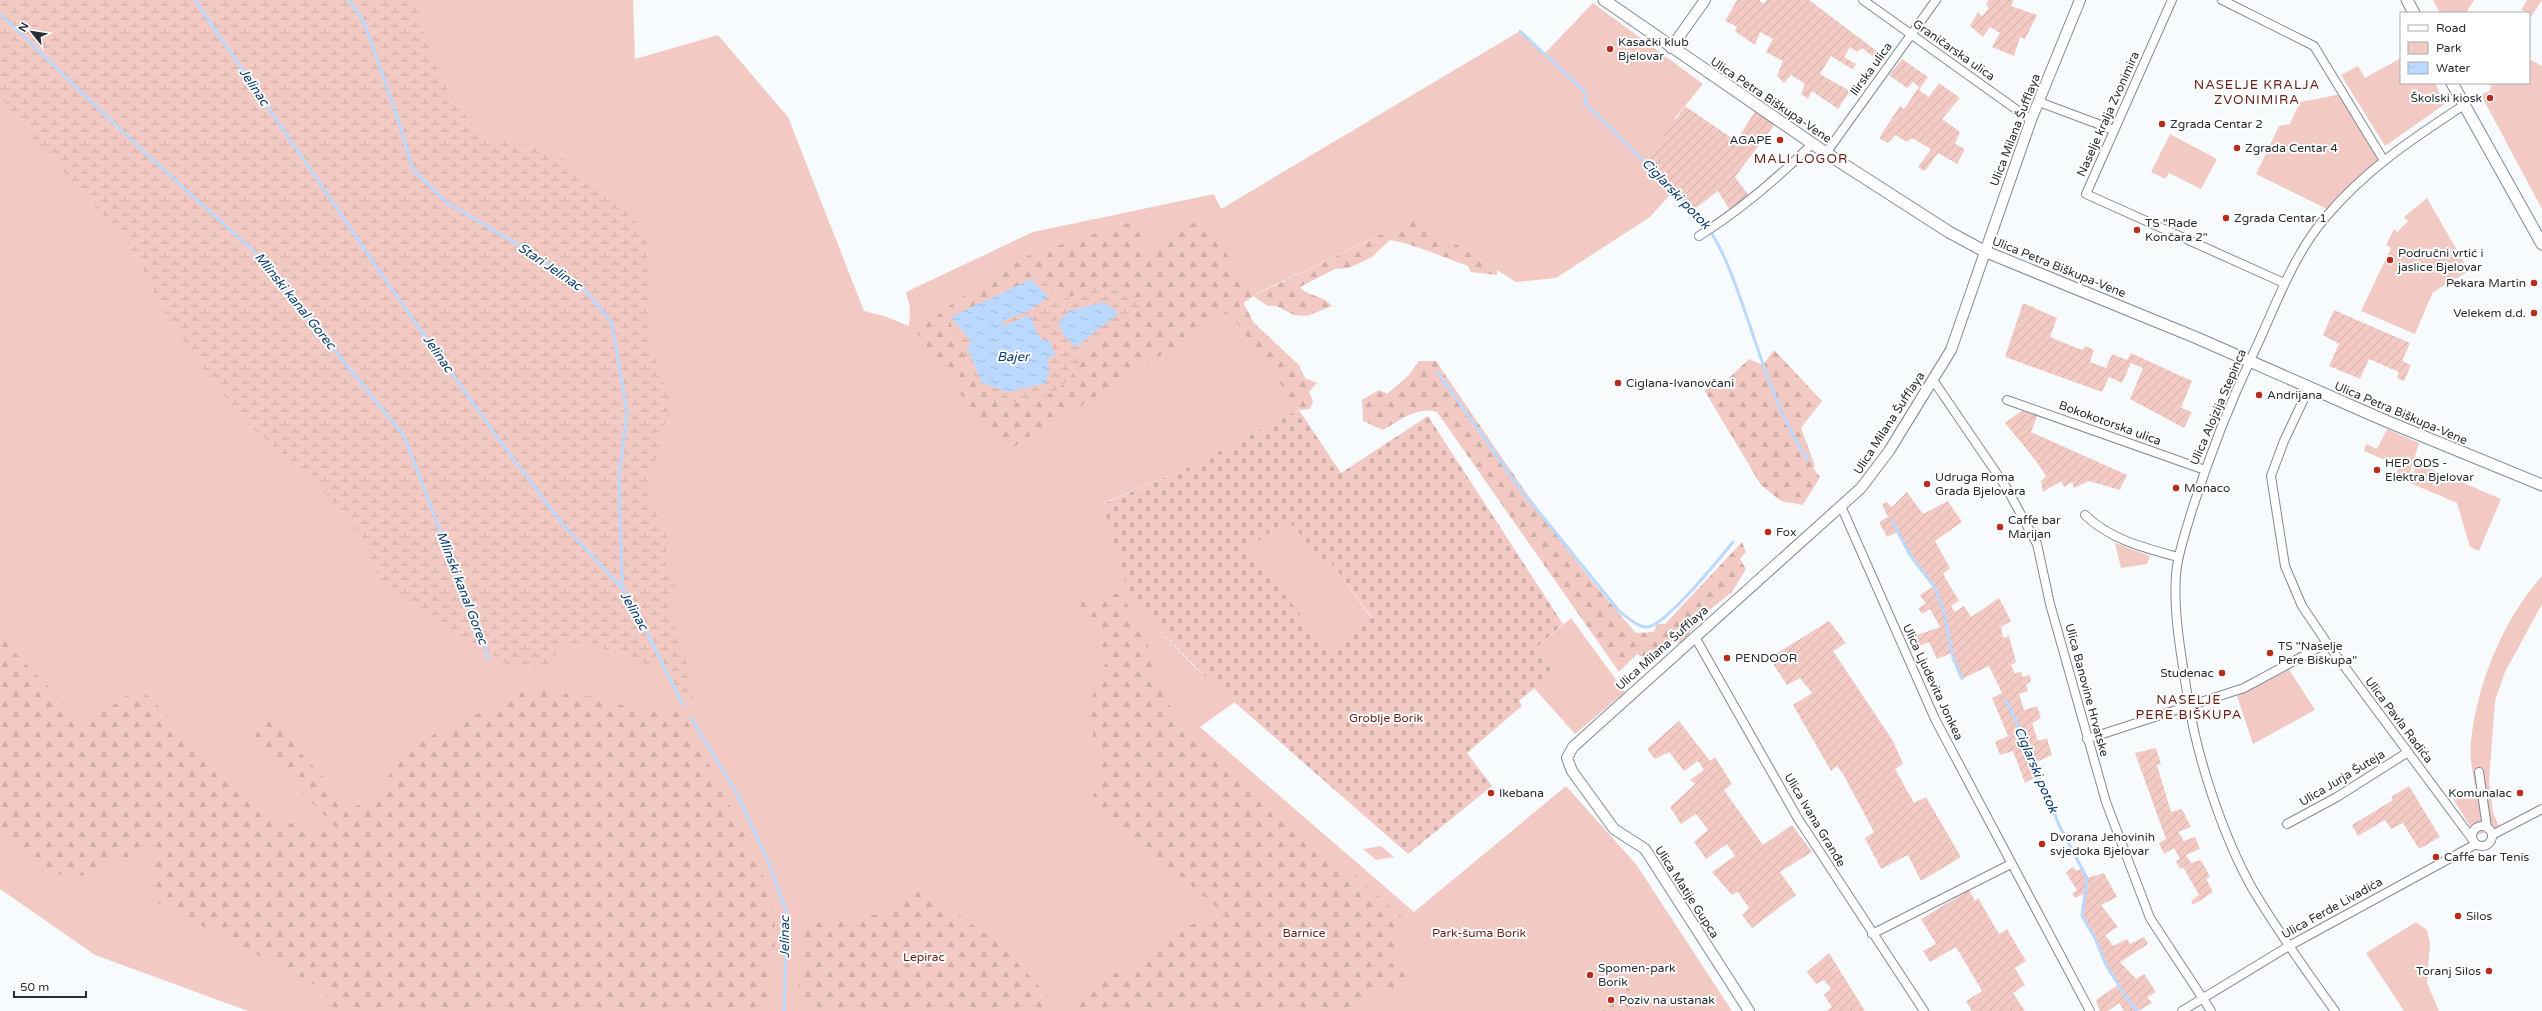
<svg xmlns="http://www.w3.org/2000/svg" width="2542" height="1011" font-family="'Varela Round',sans-serif">
<style>
.green{fill:#f3cac3}
.forest{fill:url(#forest-firs)}
.wetland{fill:url(#wetland-marsh)}
.cemetery{fill:url(#cemetery-stones);fill-rule:evenodd}
.garden{fill:url(#garden-furrows)}
.water{fill:url(#water-ripples)}
.lines{fill:none;stroke-linecap:round;stroke-linejoin:round}
.stream{stroke:#bbd9fe;stroke-width:3}
.minor-casing{stroke:#808b99;stroke-width:10}
.tertiary-casing{stroke:#808b99;stroke-width:12}
.secondary-casing{stroke:#808b99;stroke-width:13}
.minor{stroke:#fff;stroke-width:8}
.tertiary{stroke:#fff;stroke-width:10}
.secondary{stroke:#fff;stroke-width:11}
.poi-dot{fill:#b82b1d;stroke:#fff;stroke-width:1.5}
.labels{text-anchor:middle;dominant-baseline:central;stroke-width:4;stroke-linejoin:round;paint-order:stroke}
.poi-label{font-size:12px;fill:#292e34;stroke:#fff;text-anchor:start}
.street-label{font-size:12px;fill:#292e34;stroke:#fff}
.park-label{font-size:12px;fill:#681f17;stroke:#fff}
.neighbourhood-label{font-size:13px;letter-spacing:1px;fill:#662219;stroke:#fff}
.water-label{font-size:13px;font-style:italic;fill:#0a3d73;stroke:#fff}
</style>
<defs>
<pattern id="forest-firs" width="22" height="20" patternUnits="userSpaceOnUse"><rect width="22" height="20" fill="#f3cac3"/><path d="M5 1l3.5 6h-7zM16 11l3.5 6h-7z" fill="#d0aea8"/></pattern>
<pattern id="wetland-marsh" width="20" height="14" patternUnits="userSpaceOnUse"><rect width="20" height="14" fill="#f3cac3"/><path d="M1 5h8M5 5V1M11 12h8M15 12V8" fill="none" stroke="#d0aea8"/></pattern>
<pattern id="cemetery-stones" width="16" height="16" patternUnits="userSpaceOnUse"><rect width="16" height="16" fill="#f3cac3"/><path d="M2 7V4a2 2 0 0 1 4 0v3zM10 15v-3a2 2 0 0 1 4 0v3z" fill="#d0aea8"/></pattern>
<pattern id="garden-furrows" width="10" height="10" patternUnits="userSpaceOnUse"><rect width="10" height="10" fill="#f3cac3"/><path d="M-1 1l2-2M0 10L10 0M9 11l2-2" fill="none" stroke="#d0aea8"/></pattern>
<pattern id="water-ripples" width="26" height="14" patternUnits="userSpaceOnUse"><rect width="26" height="14" fill="#bbd9fe"/><path d="M2 4q2-2 4 0t4 0M15 11q2-2 4 0t4 0" fill="none" stroke="#a1bbda"/></pattern>
</defs>
<rect width="100%" height="100%" fill="#f8fbfe"/>
<path class="green" d="M0,0H633L635,59L718,35L788,117L864,311L884,316L909,326L910,308L906,292L1033,232L1214,194L1221,209L1520,31L1544,54L1593,3L1703,84L1675,118L1677,187L1650,217L1556,278L1516,282L1415,218L1258,293L1230,312L1299,410L1185,469L1104,503L1128,591L1146,616L1193,665L1235,702L1200,727L1414,912L1566,786L1636,864L1732,1011H248L95,955L0,889Z
M2433,0H2474L2466,13H2440Z
M2527,0H2542L2531,17L2529,13L2521,10Z
M2401,58V83H2435L2445,104L2385,146L2341,75L2358,66L2365,78Z
M2529,59L2542,66V209L2481,95L2489,91L2492,86L2485,83H2529Z
M2342,94L2383,159L2331,211L2256,174L2279,126L2290,124L2300,102Z
M2170,134L2217,159L2201,189L2169,173L2165,179L2151,172Z
M2427,198L2469,271L2433,292L2415,334L2361,311L2391,248L2386,245L2394,229L2397,232L2408,221L2404,217Z
M2387,429L2419,443L2408,479L2396,474L2399,466L2364,451L2366,444L2377,449Z
M2417,463L2501,499L2479,551L2470,547L2457,503L2410,483Z
M1288,520L1325,564L1330,561L1372,619L1328,652L1248,549Z
M2115,543L2150,556L2147,564L2121,568Z
M2542,576V604L2505,672L2495,701L2489,780L2493,813L2499,826L2476,836L2452,797L2476,790C2473,775 2469,757 2471,742C2477,683 2503,620 2542,576Z
M1571,618L1625,692L1575,734L1534,688L1553,672L1535,649Z
M2288,668L2315,710L2253,744L2237,696Z
M1381,846L1394,857L1376,860L1363,849Z
M2416,922L2427,930L2430,943L2427,983L2439,1011H2404L2366,953Z"/>
<path class="forest" d="M1203,216L1253,296L1415,218L1497,270V275L1471,272L1468,266C1444,258 1415,244 1390,240L1372,257L1349,268L1335,269L1300,287C1310,298 1320,293 1332,306L1307,316L1294,315L1276,306H1268L1253,296L1243,302L1254,323L1299,365L1305,378L1317,383L1309,392L1313,401L1310,409L1299,410L1229,312L1079,407L1054,419L1014,447L985,429L916,331L971,290L1031,254L1134,221L1149,255Z
M1774,350L1822,401L1801,428L1815,466L1813,468L1820,477L1803,505L1781,501L1761,485L1704,390L1729,378L1749,359L1763,365Z
M1419,361H1436C1499,453 1561,549 1636,633L1653,632L1658,624H1665L1742,542L1746,552L1740,559L1746,569L1732,592L1711,609L1681,643L1670,642L1652,661L1637,654L1619,672L1437,412C1417,406 1399,421 1383,430L1363,421L1362,400L1379,390L1387,394L1409,375Z
M1124,592L1131,617L1148,638V648L1166,702L1202,739L1402,917L1389,936L1398,950L1382,954L1383,961L1397,965L1411,980L1367,998L1355,1011H1065L1092,985L1136,963L1156,941L1215,914L1227,916L1091,801L1103,774L1094,746L1090,704L1108,656L1079,603Z
M0,634L12,650L86,724L139,687L261,809L312,833L335,826L247,737L258,721L272,716L297,749L353,808L373,798L410,746L529,689L602,698L640,712L682,711L743,832L772,896L776,936L766,1011H315L329,992L154,901L150,848L70,880L9,845L0,835Z
M917,885L1000,944L1062,1011H815L817,1006L798,996L801,925L894,912Z"/>
<path class="wetland" d="M0,0H415L434,63L458,108L485,137L553,151L596,184L646,232L649,278L648,339L671,401L647,492L668,540L664,560L675,586L667,604L692,679L694,703L660,669L596,646L563,642L548,668L511,667L382,586L363,538L314,480L244,421L177,334L128,243L20,123L0,95Z
M1045,275L1057,302L1091,288L1126,291L1141,308L1115,323L1081,350L1083,361C1059,396 1036,406 994,402L966,363L963,344L951,325V317Z"/>
<path class="cemetery" d="M1299,410L1341,473L1428,416L1563,624L1535,649L1553,672L1519,701L1522,706L1467,753L1492,786L1408,854L1209,680L1146,616L1128,591L1103,504L1185,469ZM1288,520L1325,564L1330,561L1372,618L1329,651L1248,549Z
M1627,987L1636,997L1628,1003L1631,1006L1623,1011H1601L1608,1004L1610,1006L1616,1001L1615,999Z"/>
<path class="garden" d="M1737,0H1759L1763,4L1767,0H1809L1878,52L1875,58L1862,48L1857,52L1850,47L1844,57L1856,64L1852,69L1831,56L1820,74L1850,91L1838,109L1812,91L1808,99L1801,94L1805,84L1791,75L1784,83L1777,76L1783,61L1766,52L1773,39L1760,32L1755,45L1735,31L1737,27L1725,21Z
M1989,0H2013L2011,6L2037,15L2025,39L2020,37L2014,56L1992,47L2000,33L1990,27L1983,37L1970,26L1978,12L1982,16L1989,8L1986,5Z
M1902,59L1928,77L1919,90L1929,97L1939,83L1960,98L1942,119L1960,132L1955,144L1965,149L1957,164L1938,153L1925,171L1918,167L1931,149L1912,138L1907,142L1895,135L1888,143L1879,138L1900,106L1904,109L1919,87L1913,82L1907,88L1889,75Z
M1685,106L1736,141L1758,107L1778,120L1735,177L1752,200L1733,215L1718,191L1693,210L1671,193L1676,186L1645,164Z
M2023,303L2057,318L2050,337L2082,350L2086,346L2094,350L2090,362L2106,368L2112,354L2127,360L2131,353L2192,381L2181,408L2192,412L2184,428L2130,399L2143,368L2131,363L2122,383L2109,377L2102,392L2005,357Z
M2334,310L2410,343L2402,361L2411,365L2404,381L2397,378L2399,372L2369,359L2360,379L2329,366L2339,344L2323,335Z
M2027,407L2039,411L2031,432L2127,475L2120,490L2089,481L2074,488L2072,482L2064,487L2061,481L2043,492L2041,481L2046,476C2034,456 2019,441 2005,423Z
M1907,492L1923,514L1948,501L1962,522L1935,541L1950,568L1943,574L1959,601L1951,606L1955,612L1964,606L1971,617L1999,598L2011,621L2001,627L2003,638L2009,636L2016,662L2011,665L2015,674L2021,671L2022,677L2030,675L2031,681L2026,684L2028,691L2019,694L2024,710L2037,706L2041,718L2032,723L2038,741L2047,738L2052,755L2034,763L2038,775L2025,783L2013,751L2000,755L1995,742L2008,736L1992,698L2002,693L1989,666L1962,679L1952,653L1937,659L1929,642L1915,648L1911,637L1940,627L1930,609L1922,614L1918,608L1926,604L1920,595L1934,586L1910,555L1898,532L1887,537L1879,522L1888,517L1882,504L1886,502L1892,507Z
M1829,621L1846,643L1833,651L1893,741L1903,764L1895,769L1914,803L1926,797L1961,857L1921,881L1908,855L1881,869L1865,838L1874,832L1843,774L1837,766L1831,771L1793,705L1812,693L1800,678L1787,685L1769,658Z
M1679,721L1710,761L1715,757L1732,784L1724,790L1763,845L1792,825L1812,852L1780,872L1796,895L1752,928L1742,915L1749,908L1738,892L1732,895L1712,872L1735,856L1727,844L1706,859L1694,842L1708,830L1696,814L1681,824L1670,807L1695,784L1690,780L1704,770L1698,761L1684,771L1669,752L1655,759L1647,749Z
M2156,748L2161,764L2157,765L2171,812L2182,809L2191,827L2178,832L2184,841L2195,837L2200,849L2186,855L2191,863L2201,860L2210,877L2206,879L2213,892L2193,905L2191,901L2199,895L2183,867L2180,869L2176,861L2180,859L2174,848L2164,854L2159,843L2166,839L2135,753Z
M2409,786L2440,837L2419,849L2403,823L2391,829L2385,820L2358,836L2352,825L2393,800L2391,797Z
M2073,867L2076,871L2083,868L2087,878L2104,873L2117,897L2101,905L2118,927L2105,935L2113,946L2127,939L2130,944L2144,937L2148,944L2120,962L2136,979L2144,974L2156,992L2147,997L2152,1003L2138,1011H2124L2119,1003L2108,1011H2100L2096,1000L2118,985L2082,916L2085,899L2083,894L2075,898L2072,894L2077,890L2066,873Z
M1969,890L1975,901L1978,898L1999,934L2007,929L2026,961L2015,968L2025,985L2013,993L2025,1011H1972L1966,1001L1982,991L1956,947L1930,962L1923,951L1936,944L1921,919Z
M1829,953L1865,1011H1827L1832,1007L1824,995L1831,989L1824,980L1816,984L1807,972Z"/>
<path class="water" d="M1031,279L1048,297L1025,313L1007,319L1000,327L1030,315L1040,339L1049,340L1055,353L1054,357H1048L1049,372L1046,383L1008,392L982,383L967,347L971,343C969,336 956,325 951,317Z
M1104,302L1119,313L1076,347L1065,337L1058,323L1069,311Z"/>
<g class="lines">
<path class="stream" d="M195,0L391,288L495,434L560,521L628,595L683,705
M349,0L364,22L398,119L413,170L446,202L532,253L586,291L612,323L627,413L619,477L622,589
M0,14L143,151L259,256L404,436L489,659
M1520,31L1585,92V103L1700,217C1721,243 1731,272 1742,303C1761,356 1776,413 1808,460
M1438,373L1522,491L1619,611C1626,616 1638,628 1648,627C1668,623 1719,559 1733,542
M1892,521L1910,555L1936,589L1945,616L1953,658L1962,679
M2006,701L2023,736L2059,825L2087,878L2082,916L2095,938L2106,965L2126,997L2137,1011
M691,718L736,792L768,861L787,914L784,1011"/>
<defs>
<path id="minor" d="M1863,0L2031,120
M2172,0L2086,194L2284,283
M2222,0L2314,46L2383,159
M2039,102L2114,130
M1826,153L1936,0
M1699,236C1742,209 1776,180 1812,144
M1933,380L2006,487L2037,544L2050,604L2106,802L2150,918L2211,1011
M2309,388L2284,441L2271,476L2285,566L2302,606L2327,643L2473,840
M2007,400L2205,470
M1841,506L1935,719L2090,1011
M2085,515C2111,540 2145,548 2178,557
M1695,637L1797,817L1924,1011
M2087,739L2244,688L2327,643
M2479,772L2487,828
M2287,824L2337,797L2408,752
M2472 836a10 10 0 1 1 20 0a10 10 0 1 1-20 0Z
M2492,835L2542,809
M1872,934L2011,864
M2182,1011L2289,946L2476,844
M2335,1011C2306,971 2277,930 2252,888C2223,836 2197,758 2188,699C2182,659 2173,615 2176,574C2178,552 2186,531 2192,510C2209,457 2229,405 2253,354C2275,308 2291,259 2324,219C2366,169 2411,140 2464,105"/>
<path id="tertiary" d="M1671,48L1705,0
M1749,1011L1645,849L1614,829L1572,771L1567,758L1573,747L1861,488L1889,451L1951,350L2031,120L2080,0"/>
<path id="secondary" d="M1604,0L1826,153L1949,232L1984,251L2197,338L2386,421L2542,485
M2407,0L2414,13
M2452,83L2542,244"/>
</defs>
<use href="#minor" class="minor-casing"/>
<use href="#tertiary" class="tertiary-casing"/>
<use href="#secondary" class="secondary-casing"/>
<use href="#minor" class="minor"/>
<use href="#tertiary" class="tertiary"/>
<use href="#secondary" class="secondary"/>
</g>
<g class="poi-dot">
<circle cx="1610" cy="49" r="4"/>
<circle cx="2490" cy="98" r="4"/>
<circle cx="2162" cy="124" r="4"/>
<circle cx="1780" cy="140" r="4"/>
<circle cx="2237" cy="148" r="4"/>
<circle cx="2226" cy="218" r="4"/>
<circle cx="2137" cy="230" r="4"/>
<circle cx="2390" cy="260" r="4"/>
<circle cx="2534" cy="283" r="4"/>
<circle cx="2534" cy="313" r="4"/>
<circle cx="1618" cy="383" r="4"/>
<circle cx="2259" cy="395" r="4"/>
<circle cx="2377" cy="470" r="4"/>
<circle cx="1927" cy="484" r="4"/>
<circle cx="2176" cy="488" r="4"/>
<circle cx="2000" cy="527" r="4"/>
<circle cx="1768" cy="532" r="4"/>
<circle cx="2270" cy="653" r="4"/>
<circle cx="1727" cy="658" r="4"/>
<circle cx="2222" cy="673" r="4"/>
<circle cx="1491" cy="793" r="4"/>
<circle cx="2520" cy="793" r="4"/>
<circle cx="2042" cy="844" r="4"/>
<circle cx="2436" cy="857" r="4"/>
<circle cx="2458" cy="916" r="4"/>
<circle cx="2489" cy="971" r="4"/>
<circle cx="1590" cy="975" r="4"/>
<circle cx="1611" cy="1000" r="4"/>
</g>
<g class="labels">
<g class="poi-label">
<text x="1618" y="42">Kasački klub<tspan x="1618" dy="14">Bjelovar</tspan></text>
<text x="2482" y="98" text-anchor="end">Školski kiosk</text>
<text x="2170" y="124">Zgrada Centar 2</text>
<text x="1772" y="140" text-anchor="end">AGAPE</text>
<text x="2245" y="148">Zgrada Centar 4</text>
<text x="2234" y="218">Zgrada Centar 1</text>
<text x="2145" y="223">TS "Rade<tspan x="2145" dy="14">Končara 2"</tspan></text>
<text x="2398" y="253">Područni vrtić i<tspan x="2398" dy="14">jaslice Bjelovar</tspan></text>
<text x="2526" y="283" text-anchor="end">Pekara Martin</text>
<text x="2526" y="313" text-anchor="end">Velekem d.d.</text>
<text x="1626" y="383">Ciglana-Ivanovčani</text>
<text x="2267" y="395">Andrijana</text>
<text x="2385" y="463">HEP ODS -<tspan x="2385" dy="14">Elektra Bjelovar</tspan></text>
<text x="1935" y="477">Udruga Roma<tspan x="1935" dy="14">Grada Bjelovara</tspan></text>
<text x="2184" y="488">Monaco</text>
<text x="2008" y="520">Caffe bar<tspan x="2008" dy="14">Marijan</tspan></text>
<text x="1776" y="532">Fox</text>
<text x="2278" y="646">TS "Naselje<tspan x="2278" dy="14">Pere Biškupa"</tspan></text>
<text x="1735" y="658">PENDOOR</text>
<text x="2214" y="673" text-anchor="end">Studenac</text>
<text x="1499" y="793">Ikebana</text>
<text x="2512" y="793" text-anchor="end">Komunalac</text>
<text x="2050" y="837">Dvorana Jehovinih<tspan x="2050" dy="14">svjedoka Bjelovar</tspan></text>
<text x="2444" y="857">Caffe bar Tenis</text>
<text x="2466" y="916">Silos</text>
<text x="1598" y="968">Spomen-park<tspan x="1598" dy="14">Borik</tspan></text>
<text x="2481" y="971" text-anchor="end">Toranj Silos</text>
<text x="1619" y="1000">Poziv na ustanak</text>
</g>
<g class="street-label">
<text transform="translate(1954 50) rotate(35)">Graničarska ulica</text>
<text transform="translate(1871 69) rotate(-54)">Ilirska ulica</text>
<text transform="translate(1771 100) rotate(34)">Ulica Petra Biškupa-Vene</text>
<text transform="translate(2108 114) rotate(-66)">Naselje kralja Zvonimira</text>
<text transform="translate(2015 130) rotate(-69)">Ulica Milana Šufflaya</text>
<text transform="translate(2059 267) rotate(22)">Ulica Petra Biškupa-Vene</text>
<text transform="translate(2218 407) rotate(-67)">Ulica Alojzija Stepinca</text>
<text transform="translate(2401 413) rotate(23)">Ulica Petra Biškupa-Vene</text>
<text transform="translate(1889 423) rotate(-57)">Ulica Milana Šufflaya</text>
<text transform="translate(2110 423) rotate(20)">Bokokotorska ulica</text>
<text transform="translate(1662 648) rotate(-42)">Ulica Milana Šufflaya</text>
<text transform="translate(1933 682) rotate(65)">Ulica Ljudevita Jonkea</text>
<text transform="translate(2087 690) rotate(75)">Ulica Banovine Hrvatske</text>
<text transform="translate(2399 720) rotate(53)">Ulica Pavla Radića</text>
<text transform="translate(2342 778) rotate(-31)">Ulica Jurja Šuteja</text>
<text transform="translate(1815 820) rotate(59)">Ulica Ivana Granđe</text>
<text transform="translate(1687 892) rotate(57)">Ulica Matije Gupca</text>
<text transform="translate(2332 908) rotate(-29)">Ulica Ferde Livadića</text>
</g>
<g class="park-label">
<text x="1386" y="718">Groblje Borik</text>
<text x="1304" y="933">Barnice</text>
<text x="1479" y="933">Park-šuma Borik</text>
<text x="924" y="957">Lepirac</text>
</g>
<g class="neighbourhood-label">
<text x="2257" y="85">NASELJE KRALJA<tspan x="2257" dy="15">ZVONIMIRA</tspan></text>
<text x="1801" y="159">MALI LOGOR</text>
<text x="2189" y="700">NASELJE<tspan x="2189" dy="15">PERE BIŠKUPA</tspan></text>
</g>
<g class="water-label">
<text transform="translate(254 87) rotate(56)">Jelinac</text>
<text transform="translate(1676 194) rotate(46)">Ciglarski potok</text>
<text transform="translate(550 267) rotate(34)">Stari Jelinac</text>
<text transform="translate(295 301) rotate(51)">Mlinski kanal Gorec</text>
<text transform="translate(438 354) rotate(55)">Jelinac</text>
<text x="1013" y="357">Bajer</text>
<text transform="translate(462 588) rotate(69)">Mlinski kanal Gorec</text>
<text transform="translate(634 611) rotate(60)">Jelinac</text>
<text transform="translate(2036 770) rotate(67)">Ciglarski potok</text>
<text transform="translate(785 937) rotate(-90)">Jelinac</text>
</g>
</g>
<rect x="2400" y="12" width="130" height="72" fill="#ffffff" stroke="#a9abae"/>
<rect x="2408" y="25" width="20" height="6" fill="#ffffff" stroke="#a9abae"/>
<text x="2436" y="32" font-size="12" fill="#292e34">Road</text>
<rect x="2408" y="42" width="20" height="12" fill="#f3cac3" stroke="#a9abae"/>
<text x="2436" y="52" font-size="12" fill="#292e34">Park</text>
<rect x="2408" y="62" width="20" height="12" fill="url(#water-ripples)" stroke="#a9abae"/>
<text x="2436" y="72" font-size="12" fill="#292e34">Water</text>
<g transform="translate(32 32) rotate(300)" stroke="#ffffff" stroke-width="3" paint-order="stroke">
<path d="M0-3L7 15L0 10L-7 15Z" fill="#292e34"/>
<text y="-6" font-size="11" font-weight="bold" text-anchor="middle" fill="#292e34">N</text>
</g>
<path d="M14 991v6h72v-6" fill="none" stroke="#292e34" stroke-width="2"/>
<text x="20" y="991" font-size="12" fill="#292e34" stroke="#ffffff" stroke-width="3" paint-order="stroke">50 m</text>
</svg>
